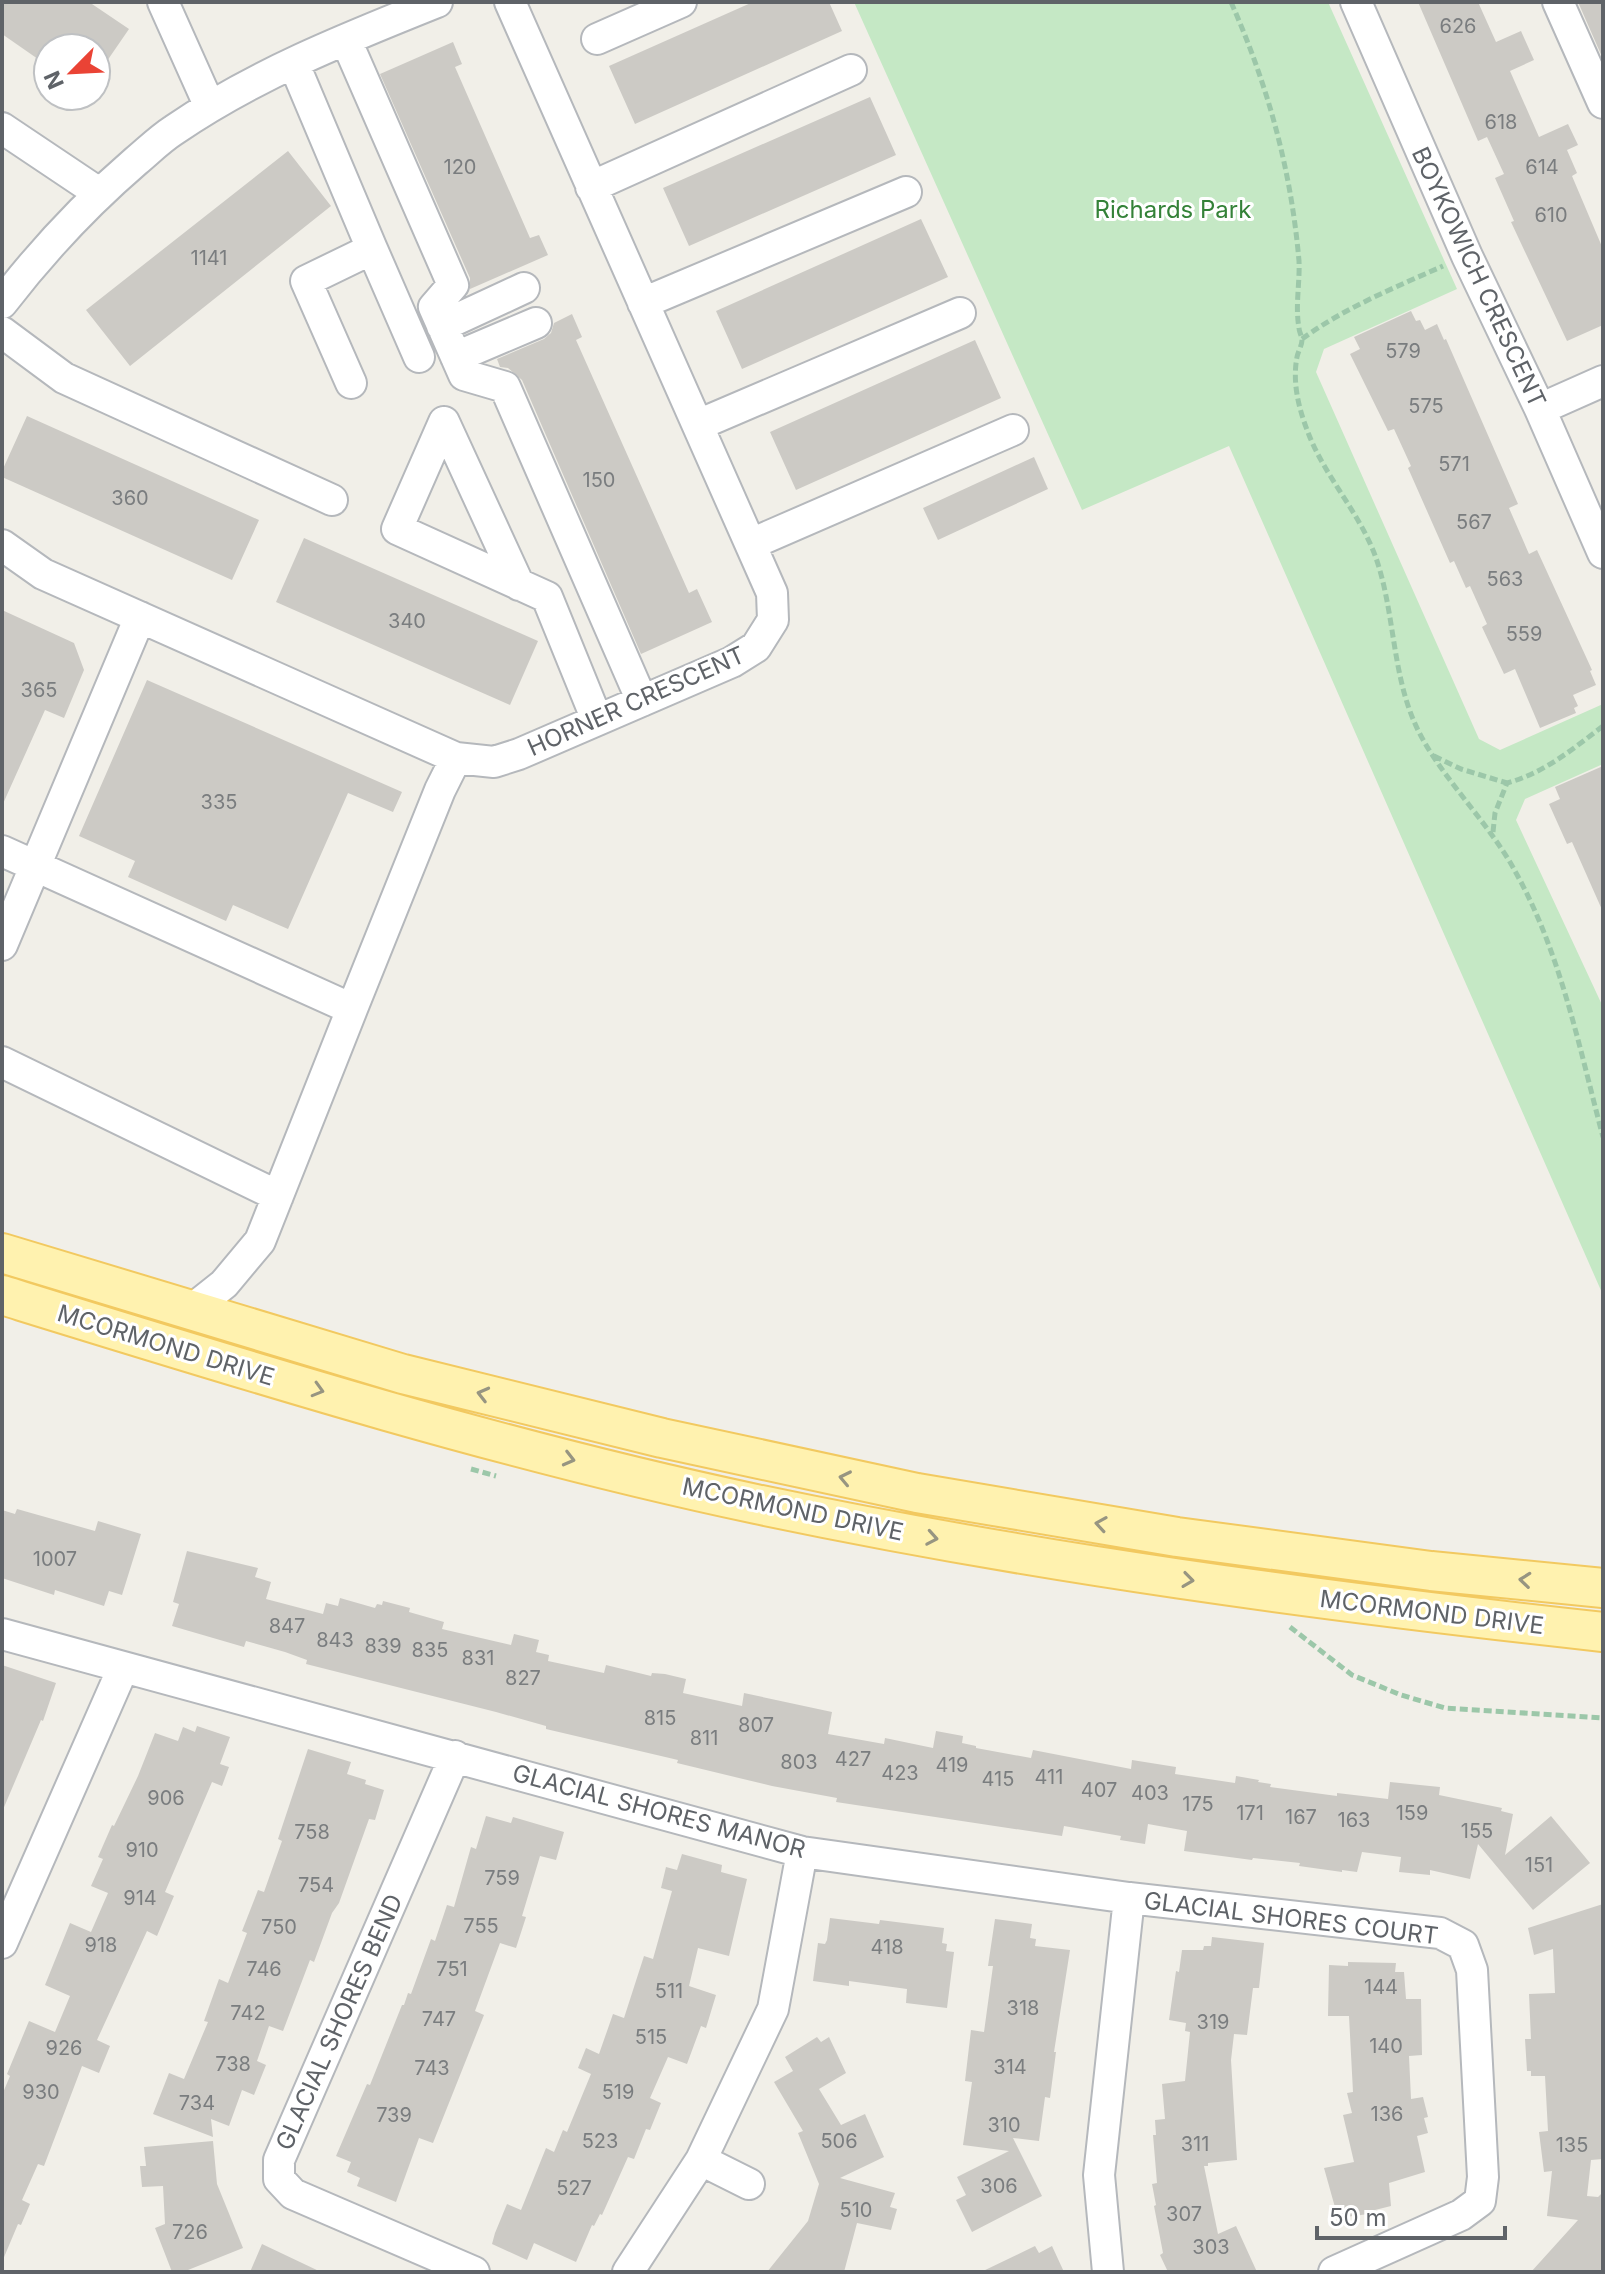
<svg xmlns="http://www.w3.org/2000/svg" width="1605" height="2274" font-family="Inter,sans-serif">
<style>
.green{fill:#c5e8c5}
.building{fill:#cccac5}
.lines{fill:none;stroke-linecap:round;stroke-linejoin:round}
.minor-casing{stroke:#b5b8bc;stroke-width:34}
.major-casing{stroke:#f2c960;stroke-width:42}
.path{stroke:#9cc7a9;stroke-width:5;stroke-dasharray:8 4;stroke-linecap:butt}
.minor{stroke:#fff;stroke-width:30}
.major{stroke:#fff2af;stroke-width:38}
.oneway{stroke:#979581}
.labels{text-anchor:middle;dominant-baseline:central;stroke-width:6;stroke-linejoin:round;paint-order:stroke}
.number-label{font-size:20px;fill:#7a7d7f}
.park-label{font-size:24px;fill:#348238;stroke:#fff}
.street-label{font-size:24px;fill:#5f6368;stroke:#fff}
</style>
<rect width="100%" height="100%" fill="#f1efe8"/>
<path class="green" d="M854,2H1328L1457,289L1324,349L1316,372L1479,739L1500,750L1603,704V764L1525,799L1516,820L1603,1007V1295L1229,446L1082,510Z"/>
<path class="building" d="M2,2H89L129,29L96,77V48H48V66L2,34Z
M753,2H829L842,31L635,124L609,66Z
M1418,2H1478L1496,42L1521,31L1534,60L1510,71L1539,137L1568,124L1578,145L1567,150L1577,173L1572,176L1603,249V325L1567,341L1511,222L1514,221L1495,178L1504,174L1487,137L1478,141Z
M1578,2H1603V59Z
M453,42L462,64L455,67L530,238L539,235L548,255L470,289V278L380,74Z
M870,97L896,155L689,246L663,188Z
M288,151L331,206L130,366L86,310Z
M921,219L948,277L742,369L716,311Z
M1411,311L1416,321L1420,320L1425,330L1437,324L1444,340L1446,339L1518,504L1509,508L1529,554L1537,550L1592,670L1590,671L1596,685L1573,695L1578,706L1574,708L1576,713L1540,728L1515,669L1504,674L1482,627L1487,624L1470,586L1466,588L1454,561L1450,563L1408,468L1411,466L1394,429L1388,431L1350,354L1360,349L1354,337Z
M572,314L582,337L576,340L689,593L697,589L712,622L641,654L522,380L508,368L500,367L497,359L544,339L551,333L554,323Z
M975,340L1001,398L796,490L770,432Z
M27,416L259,520L232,580L2,477V471Z
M1034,457L1048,489L938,540L923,508Z
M304,538L538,641L510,705L276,602Z
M2,610L74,643L84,670L64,718L45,710L2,806Z
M147,680L402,792L393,812L348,793L288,929L233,905L226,921L128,877L135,861L79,836Z
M1603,766V912L1572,842L1567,844L1549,804L1560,799L1555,787Z
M17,1509L95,1531L98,1521L141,1534L122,1595L109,1591L104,1606L55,1590L54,1595L2,1578V1510L15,1514Z
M187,1551L258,1568L255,1577L271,1582L266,1599L323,1614L326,1603L338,1606L340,1598L375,1608L377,1604L382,1605L383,1601L410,1608L409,1612L444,1622L442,1629L511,1645L514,1634L539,1640L536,1652L549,1655L548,1661L604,1673L606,1665L651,1676L652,1673L665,1674L686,1679L683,1693L742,1706L744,1693L832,1712L828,1734L884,1744L885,1738L933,1748L936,1731L963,1736L962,1743L976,1746V1748L1031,1758L1033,1750L1131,1769L1132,1760L1176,1767L1175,1774L1235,1783L1236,1776L1259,1780L1258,1782L1271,1784L1270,1787L1337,1796V1793L1388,1799L1390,1782L1440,1787L1439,1795L1502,1808L1501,1811L1513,1814L1505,1855L1551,1816L1590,1863L1533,1910L1478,1844L1470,1879L1430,1870V1875L1399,1872L1401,1857L1362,1852L1357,1872L1342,1870V1872L1299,1866L1300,1863L1253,1858L1252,1860L1184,1851L1187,1831L1148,1824L1145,1844L1120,1840L1121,1836L1064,1826L1062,1836L836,1802L837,1798L772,1786L677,1763L678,1760L546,1729V1726L496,1712L306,1664L307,1660L285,1652L246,1641L244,1647L172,1626L179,1604L173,1602Z
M2,1665L56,1683L43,1721L41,1720L2,1812Z
M197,1726L230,1737L220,1764L229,1767L222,1786L212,1782L165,1892L174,1896L157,1936L147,1931L97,2040L110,2046L99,2073L82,2066L44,2166L38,2164L22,2200L30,2204L21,2225L18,2224L2,2262V2095L10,2076L7,2074L29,2021L55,2032L70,1996L45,1985L70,1923L91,1932L108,1893L91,1886L103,1859L98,1857L112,1825L114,1826L138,1776L155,1733L178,1741L183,1727L195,1732Z
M308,1749L351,1762L347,1774L366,1780L365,1784L384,1790L375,1820L369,1819L339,1903L332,1913L314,1962L310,1960L283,2031L269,2026L257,2061L266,2065L254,2095L242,2090L229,2126L211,2119L213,2137L153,2114L169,2073L184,2079L208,2022L204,2021L219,1979L228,1983L247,1933L242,1931L258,1890L264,1892L282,1841L278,1839Z
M486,1816L511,1823L513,1817L564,1832L556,1860L540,1856L522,1916L526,1917L516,1948L500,1943L475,2011L484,2015L433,2143L419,2138L396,2202L357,2186L360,2178L347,2172L351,2162L336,2156L367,2084L370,2085L402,2005H404L408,1993L411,1994L431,1939L435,1941L447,1905L454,1907L471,1847L476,1849Z
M682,1854L722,1865L721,1872L747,1879L729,1956L698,1948L689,1986L716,1995L706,2028L701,2026L687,2064L668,2057L650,2098L661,2103L650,2130L646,2129L634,2159L628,2157L602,2215L600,2214L594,2226L592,2225L576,2262L534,2243L527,2260L492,2244L495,2233L507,2204L521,2210L546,2148L554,2152L563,2130L567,2132L591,2074L578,2068L586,2048L599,2054L613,2014L624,2018L644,1956L653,1959L672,1891L661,1888L666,1867L677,1870Z
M1603,1904V2016H1601L1603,2159L1591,2160L1587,2196L1598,2197L1603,2192V2272H1531L1578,2220L1547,2216L1552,2171L1544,2172L1539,2132L1548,2131L1545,2076H1531V2071H1527L1525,2039H1531L1529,1994L1555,1993L1553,1949L1534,1955L1528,1928Z
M830,1918L879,1924L880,1920L944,1928L942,1943L947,1944L946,1951L954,1952L947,2008L906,2003L907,1989L849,1981V1986L813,1981L818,1943L825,1944L827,1940Z
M995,1919L1032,1924L1030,1938L1036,1939L1035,1946L1070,1950L1054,2052H1056L1050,2098L1045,2097L1039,2141L1013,2138L1042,2196L972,2232L956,2200L966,2195L957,2177L1009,2151L963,2145L972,2082L965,2081L971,2030L984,2032L993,1966H988Z
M1212,1937L1264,1943L1259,1988H1253L1247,2035L1234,2034L1231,2060L1237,2160L1208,2163V2166H1204L1218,2234L1236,2226L1257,2272H1168L1160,2255L1163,2253L1154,2206L1156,2205L1152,2184L1157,2183L1153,2135H1156L1155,2120L1165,2119L1162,2084L1185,2081L1190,2032L1185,2031L1186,2023L1169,2020L1176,1971L1179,1972L1182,1950H1203L1204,1946H1211Z
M1348,1962L1396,1963L1395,1972H1404L1406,1999H1421L1422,2055L1409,2056L1411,2099L1423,2097L1428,2117L1424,2118L1428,2133L1417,2136L1425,2172L1389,2183L1391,2206L1375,2210L1376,2213L1338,2218L1324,2168L1354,2162L1343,2115L1352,2113L1347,2093L1353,2092L1349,2016H1328L1329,1965L1348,1966Z
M817,2037L821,2042L829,2037L846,2073L819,2089L841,2125L865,2114L884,2157L840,2178L895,2193L890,2207L897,2209L891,2230L857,2223L844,2272H767L808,2221L819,2184L798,2133L803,2131L774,2082L793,2071L785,2057Z
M213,2141L217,2184L243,2248L183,2272H172L155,2228L165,2224L163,2186L142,2187L140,2166H146L144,2147Z
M262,2244L321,2272H250Z
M1035,2246L1039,2253L1052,2246L1064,2272H981Z"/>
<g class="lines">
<defs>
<path id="minor" d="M163,2L210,107
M1356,2L1467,256L1540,409L1603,553
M1558,2L1603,103
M597,39L681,2
M346,40L453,285L434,307L464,375L505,387L642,701
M294,64L372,249
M2,128L99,193
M591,187L851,70
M2,303C42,251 86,204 136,161C148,151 160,139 174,130C254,75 347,38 437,2
M643,303L906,192
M442,326L524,288
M2,332L64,378L332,500
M456,357L536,323
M351,383L306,281L372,249L419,357
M1540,409L1603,381
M444,422L397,529L547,597L597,720
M444,422L519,585
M698,425L960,313
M751,544L1013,430
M2,545L43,574L456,758L494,762L519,754L732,662L756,647L773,620L772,593L510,2
M2,851L352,1009L440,790L456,758
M2,945L140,617
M2,1062L278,1196
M190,1311L224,1284L260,1241L352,1009
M2,1634L802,1852L1129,1898L1440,1933L1463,1945L1472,1970L1483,2177L1480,2201L1461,2215L1334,2272
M455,1756L279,2160V2179L293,2194L474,2272
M2,1943L123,1668
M701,2160L749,2184
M628,2272L701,2160L773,2009L802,1852
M1108,2272L1099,2175L1129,1898"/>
<path id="major" d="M2,1253L403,1374L662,1438L917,1493L1177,1537L1431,1571L1603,1588
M2,1295C251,1372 501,1450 756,1504C1036,1563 1319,1601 1603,1632"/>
</defs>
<use href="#minor" class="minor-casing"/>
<use href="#major" class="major-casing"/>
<path class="path" d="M1231,2C1268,86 1291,169 1299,261C1300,283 1295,306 1299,328C1299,332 1302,336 1302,340C1302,345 1298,352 1297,357C1292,383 1299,410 1309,435C1326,478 1361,515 1376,558C1394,610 1392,668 1413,719C1434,771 1487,819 1515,871C1561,953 1579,1047 1603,1137
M1302,339C1344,308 1396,287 1443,266
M1434,756L1461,769L1507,783
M1493,832L1495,813L1507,783C1544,773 1573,749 1603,726
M471,1469L496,1476
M1290,1627L1352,1675L1401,1695L1445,1708L1603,1718"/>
<use href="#minor" class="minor"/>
<use href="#major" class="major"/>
</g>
<defs><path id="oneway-chevron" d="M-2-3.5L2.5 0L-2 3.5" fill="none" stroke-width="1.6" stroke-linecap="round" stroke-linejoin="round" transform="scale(2)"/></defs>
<g class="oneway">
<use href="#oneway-chevron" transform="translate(318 1390) rotate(16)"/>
<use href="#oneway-chevron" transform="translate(483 1394) rotate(-166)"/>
<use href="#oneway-chevron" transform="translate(569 1459) rotate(14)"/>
<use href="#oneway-chevron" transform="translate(845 1478) rotate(-168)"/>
<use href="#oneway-chevron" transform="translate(1101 1524) rotate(-171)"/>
<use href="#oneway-chevron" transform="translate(932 1538) rotate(10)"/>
<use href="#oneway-chevron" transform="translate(1188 1580) rotate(8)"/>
<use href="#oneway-chevron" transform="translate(1525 1580) rotate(-174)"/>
</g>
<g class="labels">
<g class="number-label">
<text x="1458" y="26">626</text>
<text x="1501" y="122">618</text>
<text x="460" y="167">120</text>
<text x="1542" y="167">614</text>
<text x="1551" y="215">610</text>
<text x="209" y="258">1141</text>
<text x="1403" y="351">579</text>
<text x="1426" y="406">575</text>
<text x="1454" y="464">571</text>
<text x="599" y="480">150</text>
<text x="130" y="498">360</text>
<text x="1474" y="522">567</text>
<text x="1505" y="579">563</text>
<text x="407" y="621">340</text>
<text x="1524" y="634">559</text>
<text x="39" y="690">365</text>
<text x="219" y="802">335</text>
<text x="55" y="1559">1007</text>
<text x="287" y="1626">847</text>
<text x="335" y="1640">843</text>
<text x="383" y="1646">839</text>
<text x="430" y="1650">835</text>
<text x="478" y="1658">831</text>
<text x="523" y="1678">827</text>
<text x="660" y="1718">815</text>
<text x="756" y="1725">807</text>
<text x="704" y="1738">811</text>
<text x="853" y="1759">427</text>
<text x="799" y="1762">803</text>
<text x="952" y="1765">419</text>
<text x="900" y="1773">423</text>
<text x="1049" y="1777">411</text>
<text x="998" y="1779">415</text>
<text x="1099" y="1790">407</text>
<text x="1150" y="1793">403</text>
<text x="166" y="1798">906</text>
<text x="1198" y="1804">175</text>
<text x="1250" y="1813">171</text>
<text x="1412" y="1813">159</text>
<text x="1301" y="1817">167</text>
<text x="1354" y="1820">163</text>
<text x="1477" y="1831">155</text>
<text x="312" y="1832">758</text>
<text x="142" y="1850">910</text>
<text x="1539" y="1865">151</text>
<text x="502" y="1878">759</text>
<text x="316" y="1885">754</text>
<text x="140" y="1898">914</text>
<text x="481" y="1926">755</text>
<text x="279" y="1927">750</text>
<text x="101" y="1945">918</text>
<text x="887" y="1947">418</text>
<text x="264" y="1969">746</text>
<text x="452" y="1969">751</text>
<text x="1381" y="1987">144</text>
<text x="669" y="1991">511</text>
<text x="1023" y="2008">318</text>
<text x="248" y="2013">742</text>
<text x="439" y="2019">747</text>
<text x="1213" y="2022">319</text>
<text x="651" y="2037">515</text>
<text x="1386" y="2046">140</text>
<text x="64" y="2048">926</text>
<text x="233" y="2064">738</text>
<text x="1010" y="2067">314</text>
<text x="432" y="2068">743</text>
<text x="41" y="2092">930</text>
<text x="618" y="2092">519</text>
<text x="197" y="2103">734</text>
<text x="1387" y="2114">136</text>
<text x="394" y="2115">739</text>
<text x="1004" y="2125">310</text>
<text x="600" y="2141">523</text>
<text x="839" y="2141">506</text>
<text x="1195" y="2144">311</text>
<text x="1572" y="2145">135</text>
<text x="999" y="2186">306</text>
<text x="574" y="2188">527</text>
<text x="856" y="2210">510</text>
<text x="1184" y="2214">307</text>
<text x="190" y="2232">726</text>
<text x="1211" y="2247">303</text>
</g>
<g class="park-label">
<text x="1173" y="209">Richards Park</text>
</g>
<g class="street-label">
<text transform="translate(1479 277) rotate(65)">BOYKOWICH CRESCENT</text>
<text transform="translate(636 701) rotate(-24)">HORNER CRESCENT</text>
<text transform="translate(166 1345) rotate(17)">MCORMOND DRIVE</text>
<text transform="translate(793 1509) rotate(12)">MCORMOND DRIVE</text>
<text transform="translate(1432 1612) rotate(7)">MCORMOND DRIVE</text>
<text transform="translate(659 1811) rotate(15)">GLACIAL SHORES MANOR</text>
<text transform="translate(1291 1918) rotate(7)">GLACIAL SHORES COURT</text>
<text transform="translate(339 2022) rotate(-66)">GLACIAL SHORES BEND</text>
</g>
</g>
<rect width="1605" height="2274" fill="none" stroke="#5f6368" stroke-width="8"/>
<g transform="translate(72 72) rotate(246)"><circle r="38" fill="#ffffff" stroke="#bfc1c3" stroke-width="2"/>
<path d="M0-6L14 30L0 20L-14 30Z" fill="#ea4335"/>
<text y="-12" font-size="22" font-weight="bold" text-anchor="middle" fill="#5f6368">N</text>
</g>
<path d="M1317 2226v12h188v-12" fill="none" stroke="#5f6368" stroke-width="4"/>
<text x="1329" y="2226" font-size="24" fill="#5f6368" stroke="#ffffff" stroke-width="6" paint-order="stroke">50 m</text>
</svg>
